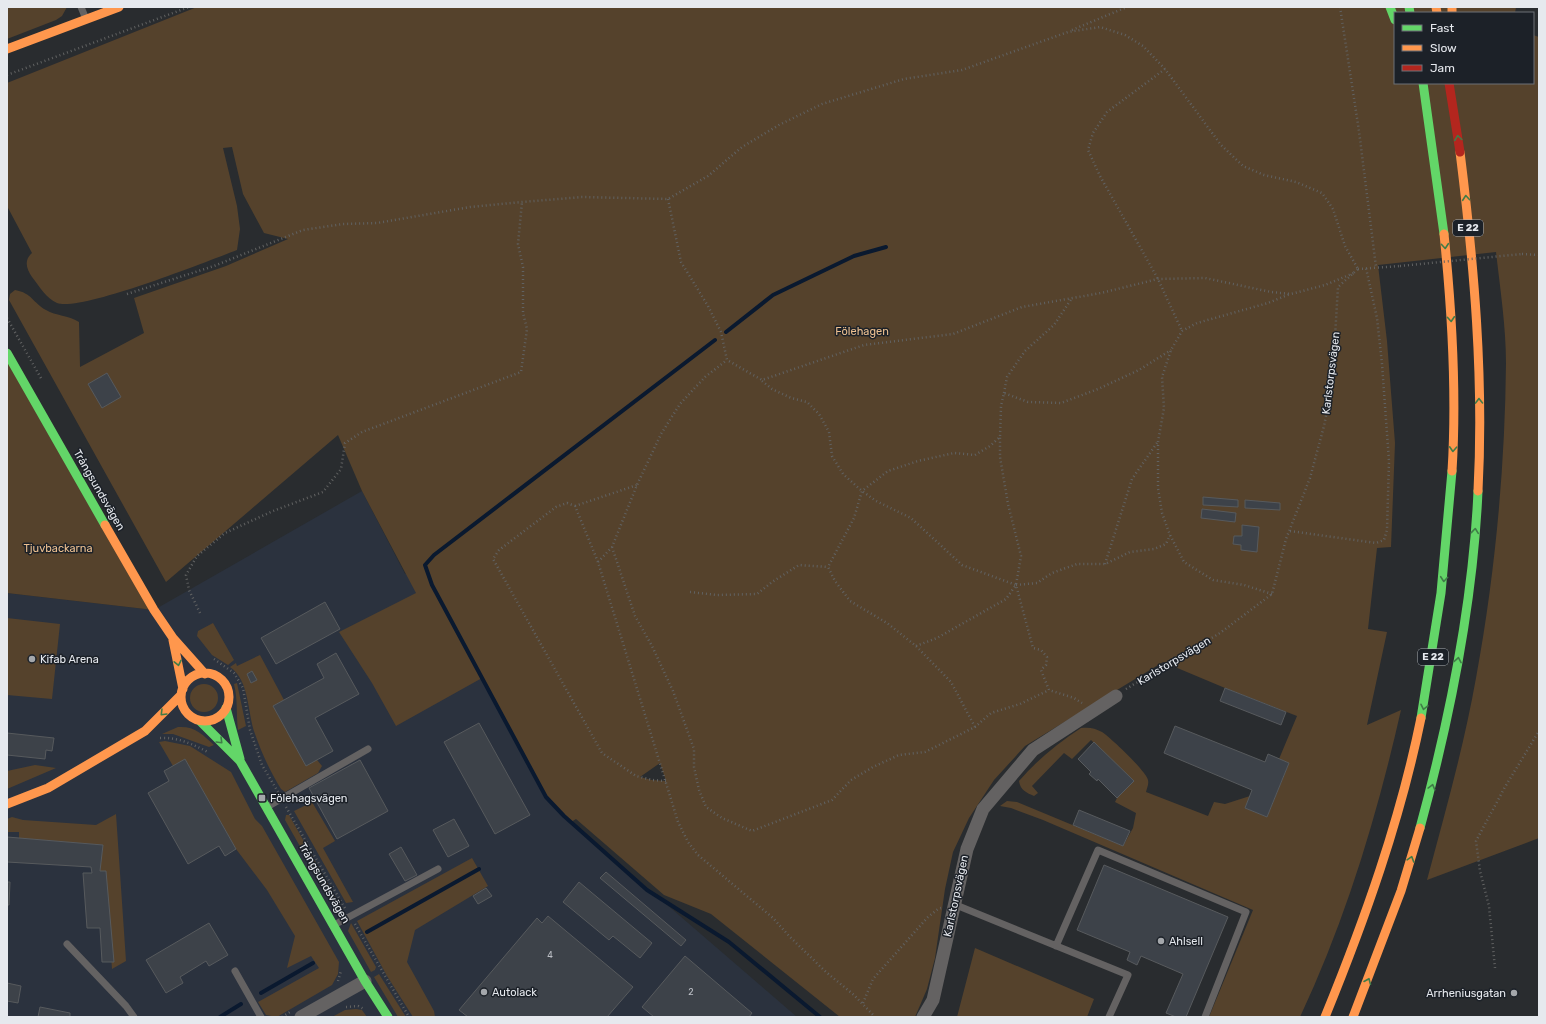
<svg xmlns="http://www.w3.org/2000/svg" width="1546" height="1024" font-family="Rubik,sans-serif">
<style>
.built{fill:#2b323e}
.green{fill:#55422c;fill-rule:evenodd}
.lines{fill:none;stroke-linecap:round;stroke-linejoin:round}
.stream{stroke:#0a192f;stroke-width:4}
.building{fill:#3d4249;stroke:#575a5d}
.path{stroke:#616262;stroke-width:2.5;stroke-dasharray:1 3;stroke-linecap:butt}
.lane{stroke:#646262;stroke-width:7}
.street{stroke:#646262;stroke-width:13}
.fast{stroke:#63d668;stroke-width:9}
.slow{stroke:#ff974d;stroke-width:9}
.jam{stroke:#b3261e;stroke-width:9}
.path-bridge{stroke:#616262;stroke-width:2.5;stroke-dasharray:1 3;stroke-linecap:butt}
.oneway{stroke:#407c48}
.poi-dot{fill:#a4a7ab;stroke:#1c2128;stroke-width:1.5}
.labels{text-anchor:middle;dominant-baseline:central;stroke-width:3;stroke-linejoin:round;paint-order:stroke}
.number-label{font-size:9px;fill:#bcbfc5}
.shield{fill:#1c2128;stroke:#a9adb3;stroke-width:1}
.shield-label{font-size:10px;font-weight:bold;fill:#e6e9ee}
.park-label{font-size:11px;fill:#edc090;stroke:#1c2128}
.street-label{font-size:11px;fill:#e6e9ee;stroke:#1c2128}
.poi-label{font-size:11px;fill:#e6e9ee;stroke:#1c2128;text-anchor:start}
</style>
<rect width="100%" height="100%" fill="#292c2f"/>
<path class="built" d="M362,491L405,574L425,565L546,797L571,822L797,1017H7V593L154,610Z"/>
<path class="green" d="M7,7H67L62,16L56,20L7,39Z
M197,7H1516L1515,13H1395V83H1533V35L1539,37V838L1427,880C1445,813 1464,746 1476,678C1495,575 1505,468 1506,363C1506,326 1500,288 1496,252L1378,265L1387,341L1395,443L1391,547L1377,548L1368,629L1387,632L1367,725L1401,710C1377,816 1346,919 1300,1017H1209L1253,910L1043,820L1011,808L1000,806L1007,801L1017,802L1123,846L1133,828L1136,813L1115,802L1117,798L1134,781L1091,740L1072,759L1064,753L1032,786L1038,793L1034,796C1027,793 1020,790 1019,781C1037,760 1058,743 1081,728C1089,727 1095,728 1102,732C1110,737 1146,771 1148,780C1149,784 1147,788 1146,792L1208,816L1214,802L1225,804L1250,796L1245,808L1267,817L1289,763L1279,759L1297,716L1225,688L1163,662L1025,746L994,780L969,818L953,852L945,889L935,958L927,989L915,1017H840L711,914L664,895L576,819L571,822L546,797L482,678L396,726L372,683L339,632L416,593L362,491L338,435L166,582L9,300L10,294L15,290C32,293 33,303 46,310C56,316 68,315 79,322L80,367L144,333L134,298L226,266L288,239L264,233L243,194L232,147L223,148L237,206L240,229L237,250C208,261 81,312 57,303C47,299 39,286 32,277C26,268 24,260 32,253L7,206V83ZM660,763L666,781L652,780L640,777Z
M7,353L154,610L7,593Z
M7,618L60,624L52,699L7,695Z
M213,623L234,660L228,665L212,655L197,636L198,631Z
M260,655L284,700L273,706L322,766L318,773L285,792L281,789C270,771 262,754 255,734C247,712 250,681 230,667L236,663L237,666Z
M237,683L246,726L238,730C236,714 238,700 234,684Z
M190 698a14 14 0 1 1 28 0a14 14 0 1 1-28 0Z
M178,727C195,726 202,734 214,745L209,747L173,734H162Z
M165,741L190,746L231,772L255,819L262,826L339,962L338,974L332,985L277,1017L266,1015L258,1002L319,968L311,956L287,968L295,936L267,890L236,849L185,759L173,766L159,742Z
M35,765L56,768L7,789V771Z
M312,802L335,841L323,848L353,902L346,903L294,811Z
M116,814L126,961L112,969L105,871H100L103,845L19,838V832H7V819L12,817L23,820L96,825Z
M286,815H289L340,905H337L331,901L285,820Z
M472,858L488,886L415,930L407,962L434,1011L435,1017H413L387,976L357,921Z
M351,923L376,967L375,970L371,972L348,931Z
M975,948L1094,999L1087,1017H957Z
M379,974L406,1017H398L374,977Z
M356,1009L362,1010L367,1017H332L345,1010Z"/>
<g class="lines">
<path class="stream" d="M726,332L773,295L854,256L886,247
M715,340L434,555L425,565L432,585L546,797L564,816L647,890L729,942L820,1017
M367,932L479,869
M261,993L313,963
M220,1017L241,1004"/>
</g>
<path class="building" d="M107,373L121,397L102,408L88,384Z
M1203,497L1238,500V507L1203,505Z
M1245,500L1280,503V510L1245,508Z
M1202,509L1236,513L1235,522L1201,518Z
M1242,525L1259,527L1257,552L1241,550V545L1233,544L1234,536H1242Z
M325,602L340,629L276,664L261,638Z
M336,653L359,694L315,718L333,751L306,766L273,706L324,678L317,664Z
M252,671L257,680L251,683L247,674Z
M1225,688L1286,712L1281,725L1220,701Z
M479,723L530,815L495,834L444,742Z
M1175,726L1265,762L1268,754L1289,763L1267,817L1245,808L1252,790L1164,753Z
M7,733L54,738L52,751L46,750L45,759L7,755Z
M1094,742L1134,781L1117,798L1098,779L1097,781L1089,774L1091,772L1078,759Z
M185,759L236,849L225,856L219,846L188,864L148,793L169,781L164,771Z
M360,760L388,811L337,839L309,788Z
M1079,810L1130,831L1123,846L1073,825Z
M454,819L469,846L448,857L433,830Z
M7,837L103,845L100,871H106L114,962H102L100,928H87L83,873H92L91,867L7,862Z
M401,847L417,875L405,881L389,854Z
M1104,865L1228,917L1186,1017H1176L1166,1013L1183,974L1141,956L1137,965L1127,960L1130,952L1077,930Z
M606,872L686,940L681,946L600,878Z
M7,882H10L9,905H7Z
M579,882L652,943L640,958L613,936L609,940L563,902Z
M486,888L492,896L478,904L473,896Z
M548,916L633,987L607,1017H468L459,1010L537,918L542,923Z
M209,923L228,955L209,966L206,961L180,977L183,983L166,993L146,960Z
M685,956L752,1013L749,1017H654L642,1007Z
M7,983L21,986L18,1003L7,1001Z
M40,1007L70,1013V1017H38Z"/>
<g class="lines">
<path class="path" d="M1340,7L1359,131L1376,267
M1072,30L1127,7
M1165,69L1107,112L1093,133L1088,150L1100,176L1158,279L1182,331
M7,75L189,7
M668,199L681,262L708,306L721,332L727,360L762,380L864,345L953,334L1022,307L1101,293L1158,279L1205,278L1271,292L1291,294L1325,285L1354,273
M1522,254L1539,255
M1358,269L1400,266
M127,294L214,266L303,230L343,224L377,223L470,207L522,202L582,197L668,199L708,176L742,147L779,125L822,104L904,79L962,70L1068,32L1100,27L1125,35L1143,46L1165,69L1221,145L1243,166L1264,175L1296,182L1322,193L1333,209L1345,246L1358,269
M7,318L42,380
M762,381L772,389L791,398L807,402L819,414L829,432L832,456L843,474L862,491L876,501L911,518L962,565L1016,585L1033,648L1041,650L1047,657L1046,665L1041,670L1049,690L1074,698L1082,703
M1004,393L1007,377L1025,351L1054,325L1072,298
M575,506L637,485
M1290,531L1376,543L1384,540L1387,530L1389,461L1382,364L1377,318L1366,268
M612,547L635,616L652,646L673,691L694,749V767L699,790L706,807L722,818L752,831L832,800L851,780L873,767L899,755L925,752L975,727L991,713L1020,704L1049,690
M598,562L612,547L637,485L661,434L680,404L705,377L727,360
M1105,564L1132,479L1157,443
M1016,585L1037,583L1052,573L1077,564H1105L1130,552L1154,549L1166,544L1170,535
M690,592L717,595L757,594L772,582L799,565L828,567
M1272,594L1244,585L1213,580L1184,562L1170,535L1162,513L1158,488V442L1164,408L1162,377L1171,350L1182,331L1197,323L1268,303L1290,294
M200,613L189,590L186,575L197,556L225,533L273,511L323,492L341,469L345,443L362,432L521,372L527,329L523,313V267L518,244L522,202
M916,646L937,638L1006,599L1016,585L1021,556L1008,504L1000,457V437
M214,659L234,673L243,688L250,730L262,765L278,792
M1126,689L1220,633L1272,594L1286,539L1310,478L1324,426L1332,386L1338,287L1358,269
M975,727L951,682L916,646L887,623L850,601L835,581L828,567L854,518L862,491L888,471L918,461L954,453L975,455L990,446L1000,437L1001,406L1004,393L1028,402L1061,403L1098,389L1139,370L1171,350
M160,738C178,737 192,744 208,752
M666,781L652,780L636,776L602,753L493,559L499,550L556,507L567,503L575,506L598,562L678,822L688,842L698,855L773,918L790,937L826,972L854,995L875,1017
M286,807L346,910
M355,924L409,1017
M1495,968L1489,906L1480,871L1476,841L1505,787L1539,731
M338,981L341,971
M863,1003L873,979L928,917L938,909L941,908
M346,1007L358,1006L364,1009
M282,1017L290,1012"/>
<path class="lane" d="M81,7L86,19
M267,807L368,749
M956,905L1128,975L1109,1017
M334,925L438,869
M67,944L126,1006L134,1017
M1056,946L1098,850L1246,912L1205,1017
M235,971L261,1017"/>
<path class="street" d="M301,1017L365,981
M923,1017L933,1000L967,849L983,809L1033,750L1116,696"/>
<path class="fast" d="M1390,7L1395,20
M1409,7L1410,13
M1423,83L1444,234
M7,353L105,525
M226,708L240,759
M1421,718L1441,593L1452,471
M200,721L240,761L365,981L388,1017
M1420,828C1450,718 1473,605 1478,491"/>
<path class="slow" d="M1436,7L1437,13
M1452,7V13
M7,49L119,7
M1460,152C1474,264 1484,378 1478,491
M1444,234C1452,312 1457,392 1452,471
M105,525L154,610L173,638L205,674
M173,640L183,689
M181 697a24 24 0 1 1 48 0a24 24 0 1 1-48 0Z
M7,804L48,788L145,731L181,695
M1325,1017C1365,919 1400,821 1421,718
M1353,1017L1401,891L1420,828"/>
<path class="jam" d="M1449,83L1460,152"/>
<path class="path-bridge" d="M1400,266L1522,254"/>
</g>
<defs><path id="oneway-chevron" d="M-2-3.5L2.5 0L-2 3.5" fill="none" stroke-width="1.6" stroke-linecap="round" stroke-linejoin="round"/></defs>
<g class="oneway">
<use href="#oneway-chevron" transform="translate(1458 138) rotate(-98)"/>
<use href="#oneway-chevron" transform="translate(1466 198) rotate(-95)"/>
<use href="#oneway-chevron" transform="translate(1445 246) rotate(85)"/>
<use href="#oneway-chevron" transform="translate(1451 319) rotate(86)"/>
<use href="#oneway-chevron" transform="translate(1479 401) rotate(-91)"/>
<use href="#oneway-chevron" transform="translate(1453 449) rotate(93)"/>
<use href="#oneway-chevron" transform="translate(1475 531) rotate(-84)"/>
<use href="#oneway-chevron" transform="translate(1444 579) rotate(95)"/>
<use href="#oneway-chevron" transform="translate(1458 660) rotate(-80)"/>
<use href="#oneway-chevron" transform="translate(178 663) rotate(78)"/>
<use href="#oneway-chevron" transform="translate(1424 707) rotate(102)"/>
<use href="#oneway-chevron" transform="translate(163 713) rotate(135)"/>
<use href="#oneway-chevron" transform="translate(220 741) rotate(45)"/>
<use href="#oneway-chevron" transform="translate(1432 787) rotate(-75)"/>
<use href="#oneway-chevron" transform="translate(1411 859) rotate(-73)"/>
<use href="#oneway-chevron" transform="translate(1368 981) rotate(-67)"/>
</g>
<g class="poi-dot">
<circle cx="32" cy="659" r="4"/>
<rect x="258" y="794" width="8" height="8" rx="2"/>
<circle cx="1161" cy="941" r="4"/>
<circle cx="484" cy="992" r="4"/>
<circle cx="1514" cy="993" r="4"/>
</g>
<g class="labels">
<g class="number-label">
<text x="550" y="955">4</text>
<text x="691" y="992">2</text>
</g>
<g class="shield">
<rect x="1453" y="220" width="30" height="16" rx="3"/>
<rect x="1418" y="649" width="30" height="16" rx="3"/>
</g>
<g class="shield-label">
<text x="1468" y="228">E 22</text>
<text x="1433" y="657">E 22</text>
</g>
<g class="park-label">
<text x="862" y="331">Fölehagen</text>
<text x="58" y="548">Tjuvbackarna</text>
</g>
<g class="street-label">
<text transform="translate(1331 373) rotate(-83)">Karlstorpsvägen</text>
<text transform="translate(99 490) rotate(60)">Trångsundsvägen</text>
<text transform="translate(1174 661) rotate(-31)">Karlstorpsvägen</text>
<text transform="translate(324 883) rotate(60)">Trångsundsvägen</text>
<text transform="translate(956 896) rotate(-78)">Karlstorpsvägen</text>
</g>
<g class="poi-label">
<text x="40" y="659">Kifab Arena</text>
<text x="270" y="798">Fölehagsvägen</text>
<text x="1169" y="941">Ahlsell</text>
<text x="492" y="992">Autolack</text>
<text x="1506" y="993" text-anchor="end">Arrheniusgatan</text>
</g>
</g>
<rect width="1546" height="1024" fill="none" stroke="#e6e9ee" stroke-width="16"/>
<rect x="1394" y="12" width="140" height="72" fill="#1c2128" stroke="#6d7177"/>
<rect x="1402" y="25" width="20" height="6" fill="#63d668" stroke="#6d7177"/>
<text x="1430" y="32" font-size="12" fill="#e6e9ee">Fast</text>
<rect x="1402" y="45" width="20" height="6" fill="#ff974d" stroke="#6d7177"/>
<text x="1430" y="52" font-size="12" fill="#e6e9ee">Slow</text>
<rect x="1402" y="65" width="20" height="6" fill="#b3261e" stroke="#6d7177"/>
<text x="1430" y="72" font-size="12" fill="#e6e9ee">Jam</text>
</svg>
